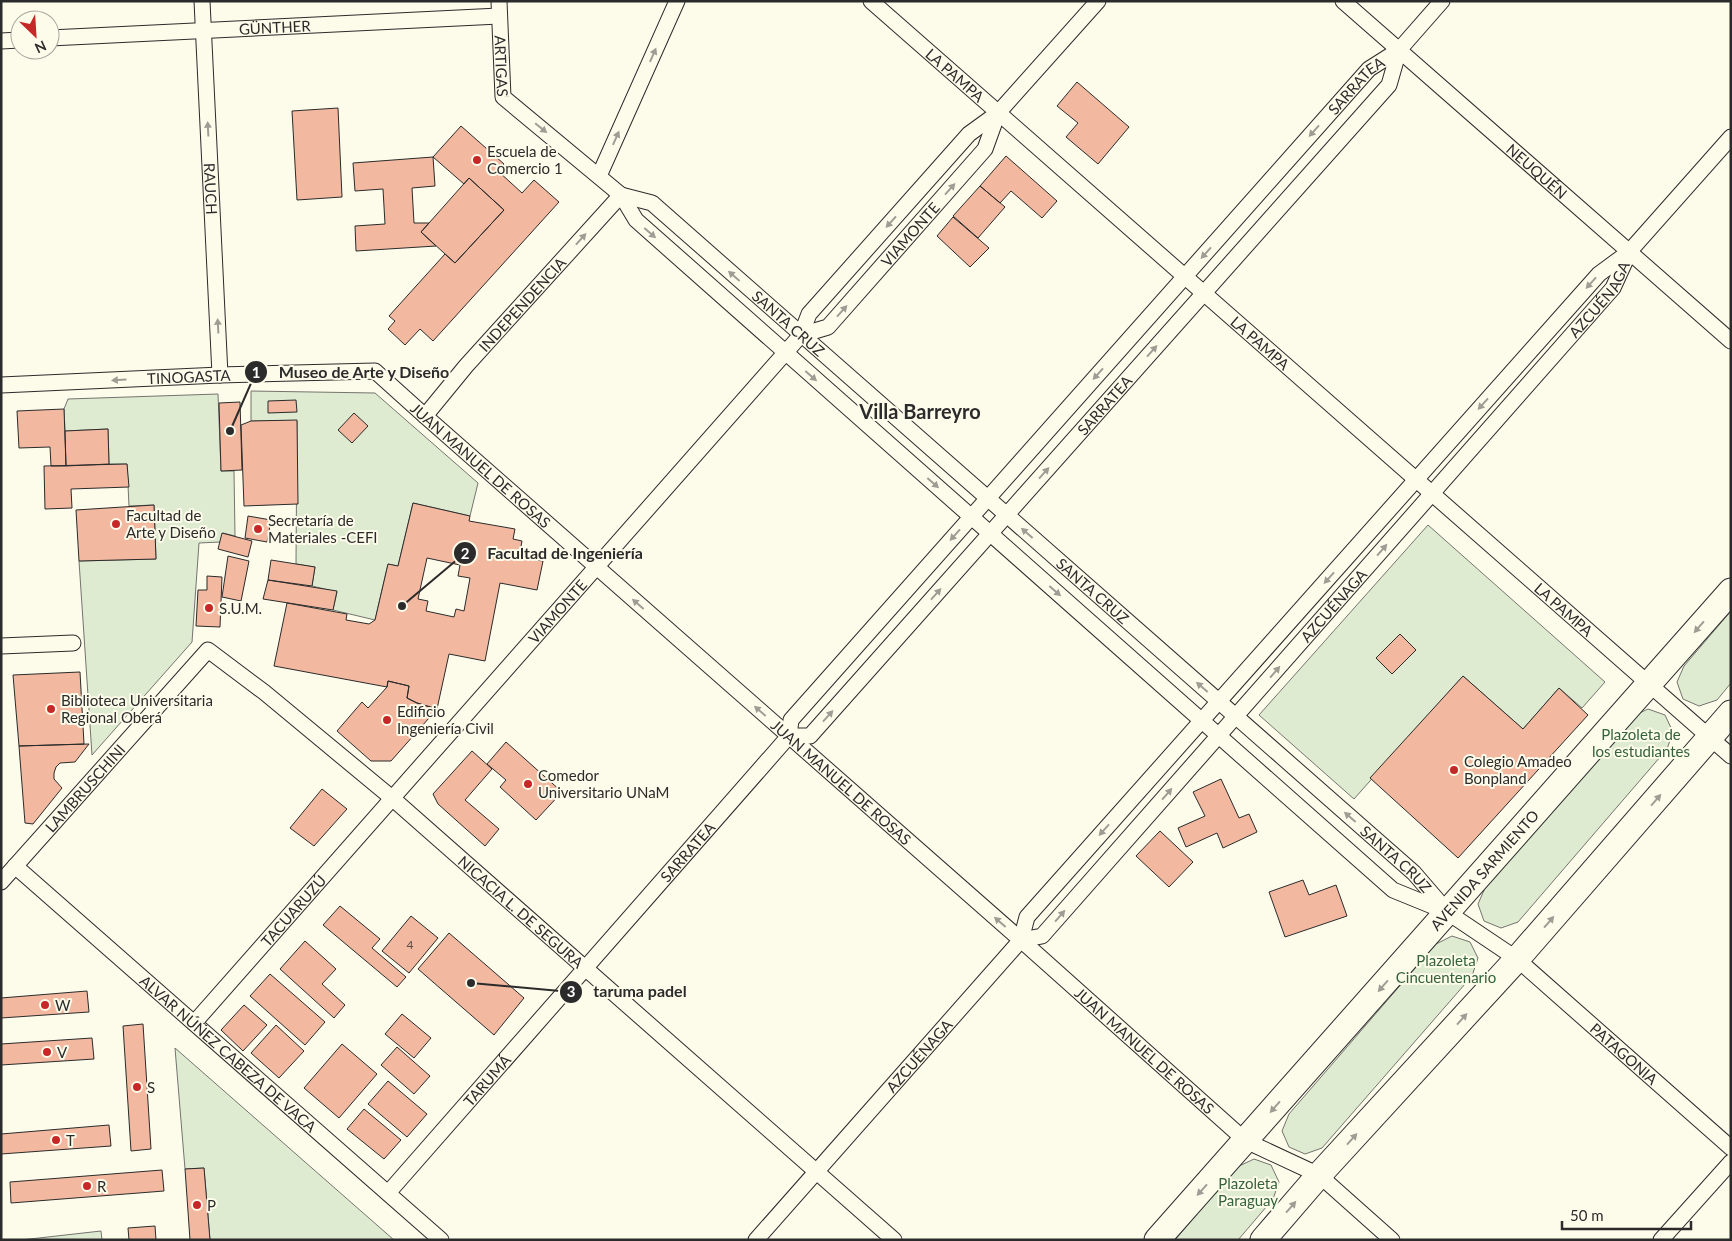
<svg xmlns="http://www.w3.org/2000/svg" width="1732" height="1241" font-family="Lato,sans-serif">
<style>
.green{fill:#deebd1;stroke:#74746e}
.building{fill:#f2b8a0;stroke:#2b2b2b;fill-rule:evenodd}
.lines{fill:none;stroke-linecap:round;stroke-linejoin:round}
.minor-casing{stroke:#2b2b2b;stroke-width:17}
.primary-casing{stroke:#2b2b2b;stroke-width:27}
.minor{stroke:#fdfbea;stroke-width:15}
.primary{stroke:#fdfbea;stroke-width:25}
.oneway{fill:#9e9d94}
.poi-dot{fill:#c62828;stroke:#fdfbea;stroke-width:2}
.labels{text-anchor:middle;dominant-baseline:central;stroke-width:4;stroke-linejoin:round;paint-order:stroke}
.number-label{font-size:12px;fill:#5d4e48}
.street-label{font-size:15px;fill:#2b2b2b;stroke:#fdfbea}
.poi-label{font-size:15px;fill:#2b2b2b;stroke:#fdfbea;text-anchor:start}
.park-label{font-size:15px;fill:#34623c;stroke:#fdfbea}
.district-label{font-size:20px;font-weight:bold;fill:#2b2b2b;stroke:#fdfbea}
.leader{fill:none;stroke:#2b2b2b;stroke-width:2}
.callout-dot{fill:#2b2b2b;stroke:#fdfbea;stroke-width:2}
.mark-label{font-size:15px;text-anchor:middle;font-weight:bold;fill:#fff}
.callout-label{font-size:16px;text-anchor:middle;font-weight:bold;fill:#2b2b2b;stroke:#fdfbea;stroke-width:4;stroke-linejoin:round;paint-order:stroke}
</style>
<rect width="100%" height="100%" fill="#fdfbea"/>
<path class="green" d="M251,391L375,393L478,483L470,516L413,503L398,566L388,564L375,620L333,610L337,592L312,586L315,567L296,564L297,421H251Z
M218,394L221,471H234L235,536L223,533L220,542L199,543L192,642L92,755L79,561L156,559L154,505L129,506L127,464H109L108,429L65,431L64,409L68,399Z
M1428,525L1605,682L1582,708L1559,688L1523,729L1463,676L1354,799L1259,715Z
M1731,611V683L1717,700L1699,706L1683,699L1677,682L1684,666Z
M1648,709L1665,715L1673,732L1667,749L1518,922L1501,928L1484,921L1478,904L1485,888L1631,717Z
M1452,936L1470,942L1478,958L1472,976L1322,1148L1305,1154L1289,1147L1282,1131L1289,1114L1436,944Z
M175,1048L394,1240H210L204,1168L185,1169Z
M1254,1159L1271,1165L1279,1182L1273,1199L1238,1240H1175L1237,1167Z
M101,1231L102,1240H21Z"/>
<path class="building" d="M1077,82L1129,127L1098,164L1066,137L1078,123L1057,106Z
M338,108L342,197L297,200L292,111Z
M461,126L504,164L498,171L522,193L534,180L559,202L433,341L420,329L405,345L388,329L395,321L389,316L445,254L455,263L504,210L469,178L464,184L433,157Z
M1006,156L1057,201L1042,218L1011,191L1000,203L980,186Z
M433,157L435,186L412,188L414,223H429L421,232L436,246L356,251L355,226L385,224L383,189L355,191L353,163Z
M469,178L504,210L455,263L421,232Z
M980,186L1005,207L978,238L953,216Z
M953,217L989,248L970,267L937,236Z
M296,400L297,412L268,413V401Z
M240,402L242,470L221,471L219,403Z
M64,409L66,466H51L50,447L19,448L17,411Z
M354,413L368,426L352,443L338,430Z
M297,420L298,504L244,506L241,425L251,421Z
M108,429L109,464L66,466L65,431Z
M127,464L129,487L71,489L72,508L45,509L44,466Z
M413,503L470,516L469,521L515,529L513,539L522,541L519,557L543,561L537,590L500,583L485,661L449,654L437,709L417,703L407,698L409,686L388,681L387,687L274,666L287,603L347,614L346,620L369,624L375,620L388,564L398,566ZM427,558L460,565L458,576L470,578L464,611L456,609L454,617L426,611L428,601L418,599Z
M154,505L156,559L79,561L76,510Z
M248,516L271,520L267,542L245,538Z
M222,533L252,541L248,557L218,549Z
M228,556L249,561L241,601L222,597Z
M271,560L315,567L312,586L268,580Z
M207,576L222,577L220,627L196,626L198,590H207Z
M268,580L337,591L333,610L263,599Z
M1400,634L1416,650L1392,674L1376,658Z
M80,672L84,744L19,746L13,675Z
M1463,676L1523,729L1559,688L1588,715L1458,858L1370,778Z
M388,681L409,686L407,698L417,703L437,709L391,761H371L337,731L362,702L368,708L387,687Z
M506,742L562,792L536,820L500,787L506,780L487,764Z
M89,744L75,762L60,763L56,767L54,773V779L62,788L33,824L25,823L19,746Z
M472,751L492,769L465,800L499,829L485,846L438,804L433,794Z
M1221,779L1239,818L1249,814L1257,832L1223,848L1217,833L1186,847L1178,828L1205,816L1193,792Z
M322,789L347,809L314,846L290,828Z
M1160,831L1193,862L1169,887L1136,856Z
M1303,880L1309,895L1336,885L1347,916L1285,937L1269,892Z
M340,906L380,939L372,948L406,977L397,987L323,925Z
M411,916L438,938L409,973L382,951Z
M449,933L524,998L494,1035L418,969Z
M305,941L336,969L322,984L345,1005L334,1018L280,969Z
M270,974L325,1022L305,1045L250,996Z
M87,991L89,1012L1,1018V998Z
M244,1005L267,1025L243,1051L221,1030Z
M402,1014L431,1038L414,1058L385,1034Z
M143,1024L151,1149L131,1151L123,1026Z
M276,1025L304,1051L279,1078L251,1053Z
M92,1038L94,1059L1,1065V1044Z
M342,1044L377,1074L339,1118L304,1088Z
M397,1047L430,1076L414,1094L381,1065Z
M388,1081L427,1114L407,1137L368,1104Z
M364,1109L401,1140L384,1159L347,1129Z
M109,1125L111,1146L1,1154V1134Z
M204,1168L210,1240H190L185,1169Z
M162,1170L164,1191L11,1203L10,1182Z
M155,1226L156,1240H129L128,1228Z"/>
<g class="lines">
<defs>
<g id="minor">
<path id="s1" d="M202,1L220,375"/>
<path id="s2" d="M499,1L503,97L621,195L636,220L1393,890L1447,912L1517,959L1731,1148"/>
<path id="s3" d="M871,1L1731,756"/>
<path id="s4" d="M1343,1L1731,341"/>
<path id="s5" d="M50,38L499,16"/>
<path d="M1,41L20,40"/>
<path d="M599,176L677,1"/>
<path id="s6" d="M621,195L652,203L1414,873L1445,909"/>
<path id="s7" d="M801,335L828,327L985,149L998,113"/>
<path id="s8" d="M1,385L220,375L375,371L425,416L1021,940L1246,1141L1319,1175L1392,1240"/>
<path id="s9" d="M425,416L466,366L621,195"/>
<path d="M1,646L73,643"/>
<path id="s10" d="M789,736H810L1389,85L1399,50"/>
<path id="s11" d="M15,866L441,1240"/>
<path id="s12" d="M1,882L208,650L264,692L392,798L894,1240"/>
<path id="s13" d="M1021,940L1042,936L1613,288L1629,253"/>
<path id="s14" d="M194,1023L801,335L809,314L969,134L998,113L1098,1"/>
<path id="s15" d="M388,1193L789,736L791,720L1369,69L1399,50L1442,1"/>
<path id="s16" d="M756,1240L1021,940L1027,917L1599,274L1629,252L1731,137"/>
<path d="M1661,1240L1731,1162"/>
</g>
<g id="primary">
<path id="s17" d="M1157,1240L1731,591"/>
<path d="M1263,1240L1319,1175L1517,959L1731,713"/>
</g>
</defs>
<use href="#minor" class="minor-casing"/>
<use href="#primary" class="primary-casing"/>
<use href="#minor" class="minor"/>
<use href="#primary" class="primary"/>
</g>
<defs><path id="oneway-solid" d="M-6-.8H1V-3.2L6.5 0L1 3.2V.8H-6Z" transform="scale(1.25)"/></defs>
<g class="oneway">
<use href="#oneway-solid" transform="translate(653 55) rotate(-66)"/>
<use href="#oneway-solid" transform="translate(541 128) rotate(39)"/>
<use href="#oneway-solid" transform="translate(208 129) rotate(-93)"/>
<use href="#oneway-solid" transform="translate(1314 131) rotate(132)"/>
<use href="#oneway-solid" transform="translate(616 138) rotate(-66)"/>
<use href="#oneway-solid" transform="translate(950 189) rotate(-48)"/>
<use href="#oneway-solid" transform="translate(891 222) rotate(132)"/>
<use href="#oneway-solid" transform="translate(650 233) rotate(41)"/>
<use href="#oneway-solid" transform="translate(581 239) rotate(-48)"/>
<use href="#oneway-solid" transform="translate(1206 253) rotate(132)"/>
<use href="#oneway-solid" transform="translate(734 276) rotate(-139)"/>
<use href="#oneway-solid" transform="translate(1591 283) rotate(132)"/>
<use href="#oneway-solid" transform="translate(842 311) rotate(-48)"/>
<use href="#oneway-solid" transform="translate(218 326) rotate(-93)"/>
<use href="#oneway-solid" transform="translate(1152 351) rotate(-48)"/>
<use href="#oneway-solid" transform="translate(1098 374) rotate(132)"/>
<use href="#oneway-solid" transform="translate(811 376) rotate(41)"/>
<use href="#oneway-solid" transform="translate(119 380) rotate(177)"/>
<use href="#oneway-solid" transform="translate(1483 404) rotate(132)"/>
<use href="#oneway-solid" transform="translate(1044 473) rotate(-48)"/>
<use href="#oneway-solid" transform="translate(933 483) rotate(41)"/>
<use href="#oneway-solid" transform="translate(1027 533) rotate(-139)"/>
<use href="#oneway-solid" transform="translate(955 535) rotate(132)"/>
<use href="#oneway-solid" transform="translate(1382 550) rotate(-49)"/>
<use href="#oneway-solid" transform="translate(1329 578) rotate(132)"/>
<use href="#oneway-solid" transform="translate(1055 591) rotate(41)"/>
<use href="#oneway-solid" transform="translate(936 594) rotate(-48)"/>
<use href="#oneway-solid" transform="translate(638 604) rotate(-139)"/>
<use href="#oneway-solid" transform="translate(1699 627) rotate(131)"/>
<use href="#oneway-solid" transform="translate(1275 672) rotate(-49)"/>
<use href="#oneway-solid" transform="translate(1202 687) rotate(-139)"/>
<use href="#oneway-solid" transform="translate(760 711) rotate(-139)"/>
<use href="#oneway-solid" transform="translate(828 716) rotate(-48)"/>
<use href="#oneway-solid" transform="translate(1167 794) rotate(-49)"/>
<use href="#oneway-solid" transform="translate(1656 800) rotate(-49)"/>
<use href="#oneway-solid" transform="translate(1350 817) rotate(-139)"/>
<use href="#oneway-solid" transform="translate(1104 830) rotate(132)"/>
<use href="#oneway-solid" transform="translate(1060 916) rotate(-49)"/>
<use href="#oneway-solid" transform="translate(1000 922) rotate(-139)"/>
<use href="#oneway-solid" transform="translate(1549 922) rotate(-49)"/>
<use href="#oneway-solid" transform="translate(1383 986) rotate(131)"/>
<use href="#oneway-solid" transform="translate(1462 1019) rotate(-48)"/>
<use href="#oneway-solid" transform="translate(1275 1107) rotate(131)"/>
<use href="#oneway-solid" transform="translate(1352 1139) rotate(-48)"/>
<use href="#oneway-solid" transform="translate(1202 1190) rotate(132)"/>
<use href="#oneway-solid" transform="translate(1291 1207) rotate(-49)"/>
</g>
<g class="poi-dot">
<circle cx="477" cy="160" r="5"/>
<circle cx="116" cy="524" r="5"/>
<circle cx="258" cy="529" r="5"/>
<circle cx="209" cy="608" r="5"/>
<circle cx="51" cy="709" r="5"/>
<circle cx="387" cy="720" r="5"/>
<circle cx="1454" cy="770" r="5"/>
<circle cx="528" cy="784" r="5"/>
<circle cx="45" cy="1005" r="5"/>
<circle cx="47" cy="1052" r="5"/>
<circle cx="137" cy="1087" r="5"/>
<circle cx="56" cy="1140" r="5"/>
<circle cx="87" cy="1186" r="5"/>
<circle cx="197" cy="1205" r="5"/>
</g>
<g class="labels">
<g class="number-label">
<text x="410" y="944">4</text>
</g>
<g class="street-label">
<text stroke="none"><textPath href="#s5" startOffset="225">GÜNTHER</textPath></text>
<text stroke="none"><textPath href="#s2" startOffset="65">ARTIGAS</textPath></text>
<text stroke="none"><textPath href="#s3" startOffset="112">LA PAMPA</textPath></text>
<text stroke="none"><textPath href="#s15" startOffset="1474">SARRATEA</textPath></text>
<text stroke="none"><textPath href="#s4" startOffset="258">NEUQUÉN</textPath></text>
<text stroke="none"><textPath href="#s1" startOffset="188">RAUCH</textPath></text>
<text stroke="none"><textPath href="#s7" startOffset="152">VIAMONTE</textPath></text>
<text stroke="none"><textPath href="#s13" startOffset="868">AZCUÉNAGA</textPath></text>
<text stroke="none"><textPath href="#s9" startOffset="148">INDEPENDENCIA</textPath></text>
<text stroke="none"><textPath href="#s6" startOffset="214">SANTA CRUZ</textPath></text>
<text stroke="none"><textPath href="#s3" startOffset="518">LA PAMPA</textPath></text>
<text stroke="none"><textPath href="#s8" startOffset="188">TINOGASTA</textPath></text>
<text stroke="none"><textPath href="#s10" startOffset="464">SARRATEA</textPath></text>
<text stroke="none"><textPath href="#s8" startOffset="516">JUAN MANUEL DE ROSAS</textPath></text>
<text stroke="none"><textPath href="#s6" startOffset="619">SANTA CRUZ</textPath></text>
<text stroke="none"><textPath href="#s13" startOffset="462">AZCUÉNAGA</textPath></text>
<text stroke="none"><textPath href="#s3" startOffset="922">LA PAMPA</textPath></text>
<text stroke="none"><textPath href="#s14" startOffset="549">VIAMONTE</textPath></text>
<text stroke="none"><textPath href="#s8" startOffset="996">JUAN MANUEL DE ROSAS</textPath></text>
<text stroke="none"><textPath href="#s12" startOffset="126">LAMBRUSCHINI</textPath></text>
<text stroke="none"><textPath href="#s15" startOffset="454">SARRATEA</textPath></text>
<text stroke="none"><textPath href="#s6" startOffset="1024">SANTA CRUZ</textPath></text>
<text stroke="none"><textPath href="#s17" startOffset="494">AVENIDA SARMIENTO</textPath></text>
<text stroke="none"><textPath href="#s14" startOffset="150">TACUARUZÚ</textPath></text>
<text stroke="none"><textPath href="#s12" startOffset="719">NICACIA L. DE SEGURA</textPath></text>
<text stroke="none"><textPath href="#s8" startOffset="1401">JUAN MANUEL DE ROSAS</textPath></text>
<text stroke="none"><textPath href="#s11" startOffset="284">ALVAR NÚÑEZ CABEZA DE VACA</textPath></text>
<text stroke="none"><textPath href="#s2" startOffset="1575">PATAGONIA</textPath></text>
<text stroke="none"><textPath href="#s16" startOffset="246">AZCUÉNAGA</textPath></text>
<text stroke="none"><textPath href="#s15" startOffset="150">TARUMÁ</textPath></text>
</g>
<g class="poi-label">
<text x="487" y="151">Escuela de<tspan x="487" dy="17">Comercio 1</tspan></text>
<text x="126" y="515">Facultad de<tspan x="126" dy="17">Arte y Diseño</tspan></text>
<text x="268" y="520">Secretaría de<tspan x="268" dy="17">Materiales -CEFI</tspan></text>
<text x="219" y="608">S.U.M.</text>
<text x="61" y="700">Biblioteca Universitaria<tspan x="61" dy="17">Regional Oberá</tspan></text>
<text x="397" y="711">Edificio<tspan x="397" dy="17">Ingeniería Civil</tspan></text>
<text x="1464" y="761">Colegio Amadeo<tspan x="1464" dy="17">Bonpland</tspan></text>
<text x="538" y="775">Comedor<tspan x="538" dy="17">Universitario UNaM</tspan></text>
<text x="55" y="1005">W</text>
<text x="57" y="1052">V</text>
<text x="147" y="1087">S</text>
<text x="66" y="1140">T</text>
<text x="97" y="1186">R</text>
<text x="207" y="1205">P</text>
</g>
<g class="park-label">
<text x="1641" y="734">Plazoleta de<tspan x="1641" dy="17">los estudiantes</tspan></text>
<text x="1446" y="960">Plazoleta<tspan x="1446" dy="17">Cincuentenario</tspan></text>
<text x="1248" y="1183">Plazoleta<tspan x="1248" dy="17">Paraguay</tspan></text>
</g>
<g class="district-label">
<text x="920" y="411">Villa Barreyro</text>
</g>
</g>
<path class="leader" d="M230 431L256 372M402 606L465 553M471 983L571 992"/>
<g class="callout-dot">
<circle cx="230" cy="431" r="5"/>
<circle cx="402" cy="606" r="5"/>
<circle cx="471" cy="983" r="5"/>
<circle cx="256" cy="372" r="12"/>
<circle cx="465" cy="553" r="12"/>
<circle cx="571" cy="992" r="12"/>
</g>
<g class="mark-label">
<text x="256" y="378">1</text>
<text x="465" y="559">2</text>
<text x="571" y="997">3</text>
</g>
<g class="callout-label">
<text x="364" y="378">Museo de Arte y Diseño</text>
<text x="565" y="559">Facultad de Ingeniería</text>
<text x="640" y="997">taruma padel</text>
</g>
<rect width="1732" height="1241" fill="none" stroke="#2b2b2b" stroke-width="5"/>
<g transform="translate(35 35) rotate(155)"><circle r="24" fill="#fdfbea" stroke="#a9a89e"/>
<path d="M0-4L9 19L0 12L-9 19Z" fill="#c62828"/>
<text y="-8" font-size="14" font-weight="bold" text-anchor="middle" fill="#2b2b2b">N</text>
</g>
<path d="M1562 1221v8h129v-8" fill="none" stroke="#2b2b2b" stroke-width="2.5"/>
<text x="1570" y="1221" font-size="15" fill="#2b2b2b" stroke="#fdfbea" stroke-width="4" paint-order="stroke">50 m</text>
</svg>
